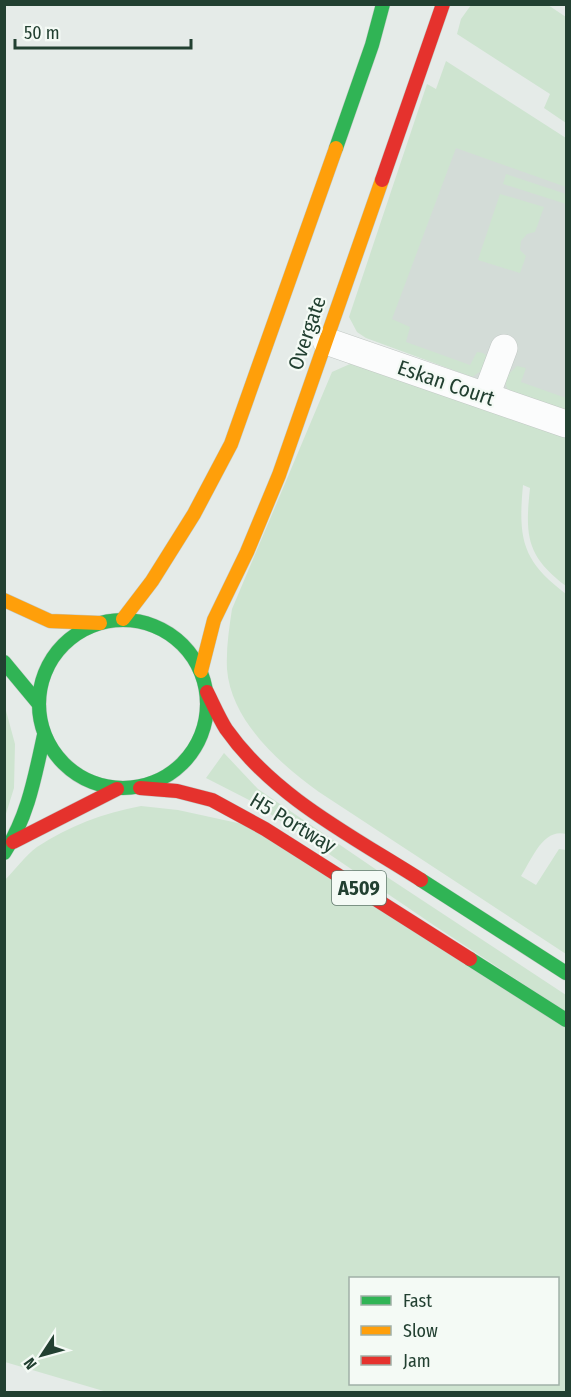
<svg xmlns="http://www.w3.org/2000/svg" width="571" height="1397" font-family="'Fira Sans Condensed',sans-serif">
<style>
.built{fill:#d3dcd7}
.green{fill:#cee4d0;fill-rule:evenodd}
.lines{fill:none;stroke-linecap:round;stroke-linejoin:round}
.street-casing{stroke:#c2c8c5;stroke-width:28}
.fast-casing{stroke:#c1c9c5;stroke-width:15}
.slow-casing{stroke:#c1c9c5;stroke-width:15}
.jam-casing{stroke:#c1c9c5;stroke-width:15}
.street{stroke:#fbfcfc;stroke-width:27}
.fast{stroke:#30b455;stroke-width:14}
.slow{stroke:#ff9f0a;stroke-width:14}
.jam{stroke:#e5322d;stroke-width:14}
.labels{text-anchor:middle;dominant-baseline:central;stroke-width:4.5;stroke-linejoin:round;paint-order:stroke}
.shield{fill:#f4faf5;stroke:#61786c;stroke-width:1.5}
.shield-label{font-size:20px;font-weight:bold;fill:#224031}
.street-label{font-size:21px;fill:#224031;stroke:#f4faf5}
</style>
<rect width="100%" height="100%" fill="#e5ebe8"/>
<path class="built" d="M451,144L566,185V412L371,339Z"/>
<path class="green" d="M471,5H548L566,17V123L544,108L550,94L457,34L461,19Z
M446,61L566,138V187L456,148L392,319L410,327L406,342L470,365L477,352L483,353L487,356L481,371L472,377L366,338L357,332L349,317L427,84L436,89Z
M506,174L566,194V204L503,184Z
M500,194L544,207L535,232L527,234L521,241L520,250L526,256L520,273L478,260Z
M350,364H360L566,438V586C526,556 525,535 530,488L523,485C518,539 522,561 566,594V834C543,828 532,859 521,876L536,885L559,849L566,850V954L319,792C280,764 231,721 227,669C226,649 229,629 232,609L332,372Z
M517,366L526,368L521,382L566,398V412L508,391L505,382L509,374Z
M5,707L15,744L14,788L5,817Z
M224,753L258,789L387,877L566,995V1012L435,926L251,801L206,778Z
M141,806L178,810L265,829L566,1020V1392H107L5,1362L4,881C15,870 25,856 37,847C69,826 103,813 141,806ZM350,1278H558V1384H350Z"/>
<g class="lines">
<defs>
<path id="street" d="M326,341L566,424
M486,396L504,348"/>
<path id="fast" d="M336,148L372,45L383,4
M39 704a84 84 0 1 1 168 0a84 84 0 1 1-168 0Z
M4,662L38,703
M4,853C28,817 35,776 44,735
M421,880L566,973
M470,959L566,1020"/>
<path id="slow" d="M4,600L50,621L100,623
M123,619L152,581L194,514L231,444L336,148
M201,671L214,620L247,552L279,475L382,180"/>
<path id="jam" d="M382,180L443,4
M207,692C213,704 219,718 226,729C274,797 352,836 421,880
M140,788L177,791L212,800L265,829L470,959
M13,842L117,789"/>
</defs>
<use href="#street" class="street-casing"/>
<use href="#fast" class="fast-casing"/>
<use href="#slow" class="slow-casing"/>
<use href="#jam" class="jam-casing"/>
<use href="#street" class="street"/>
<use href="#fast" class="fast"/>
<use href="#slow" class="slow"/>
<use href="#jam" class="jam"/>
</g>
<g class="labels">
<rect class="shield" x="332" y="871" width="54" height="34" rx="4.5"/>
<g class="shield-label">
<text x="359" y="888">A509</text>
</g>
<g class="street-label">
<text transform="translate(307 333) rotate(-71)">Overgate</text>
<text transform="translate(446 383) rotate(19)">Eskan Court</text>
<text transform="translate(293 823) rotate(31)">H5 Portway</text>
</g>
</g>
<rect width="571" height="1397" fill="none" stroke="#224031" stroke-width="12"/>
<rect x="349" y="1277" width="210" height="108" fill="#f4faf5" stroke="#a0b0a7" stroke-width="1.5"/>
<rect x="361" y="1296" width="30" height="9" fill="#30b455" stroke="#a0b0a7" stroke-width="1.5"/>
<text x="403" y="1307" font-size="18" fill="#224031">Fast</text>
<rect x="361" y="1326" width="30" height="9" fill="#ff9f0a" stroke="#a0b0a7" stroke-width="1.5"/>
<text x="403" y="1337" font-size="18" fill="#224031">Slow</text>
<rect x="361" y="1356" width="30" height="9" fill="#e5322d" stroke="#a0b0a7" stroke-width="1.5"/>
<text x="403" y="1367" font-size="18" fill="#224031">Jam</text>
<g transform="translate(42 1355) rotate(234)" stroke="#f4faf5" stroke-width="4.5" paint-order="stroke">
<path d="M0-4.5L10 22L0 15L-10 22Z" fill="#224031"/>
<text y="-9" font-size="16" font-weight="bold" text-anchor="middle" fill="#224031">N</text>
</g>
<path d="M15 39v9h176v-9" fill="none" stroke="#224031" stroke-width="3"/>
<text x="24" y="39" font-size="18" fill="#224031" stroke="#f4faf5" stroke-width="4.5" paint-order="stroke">50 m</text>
</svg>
